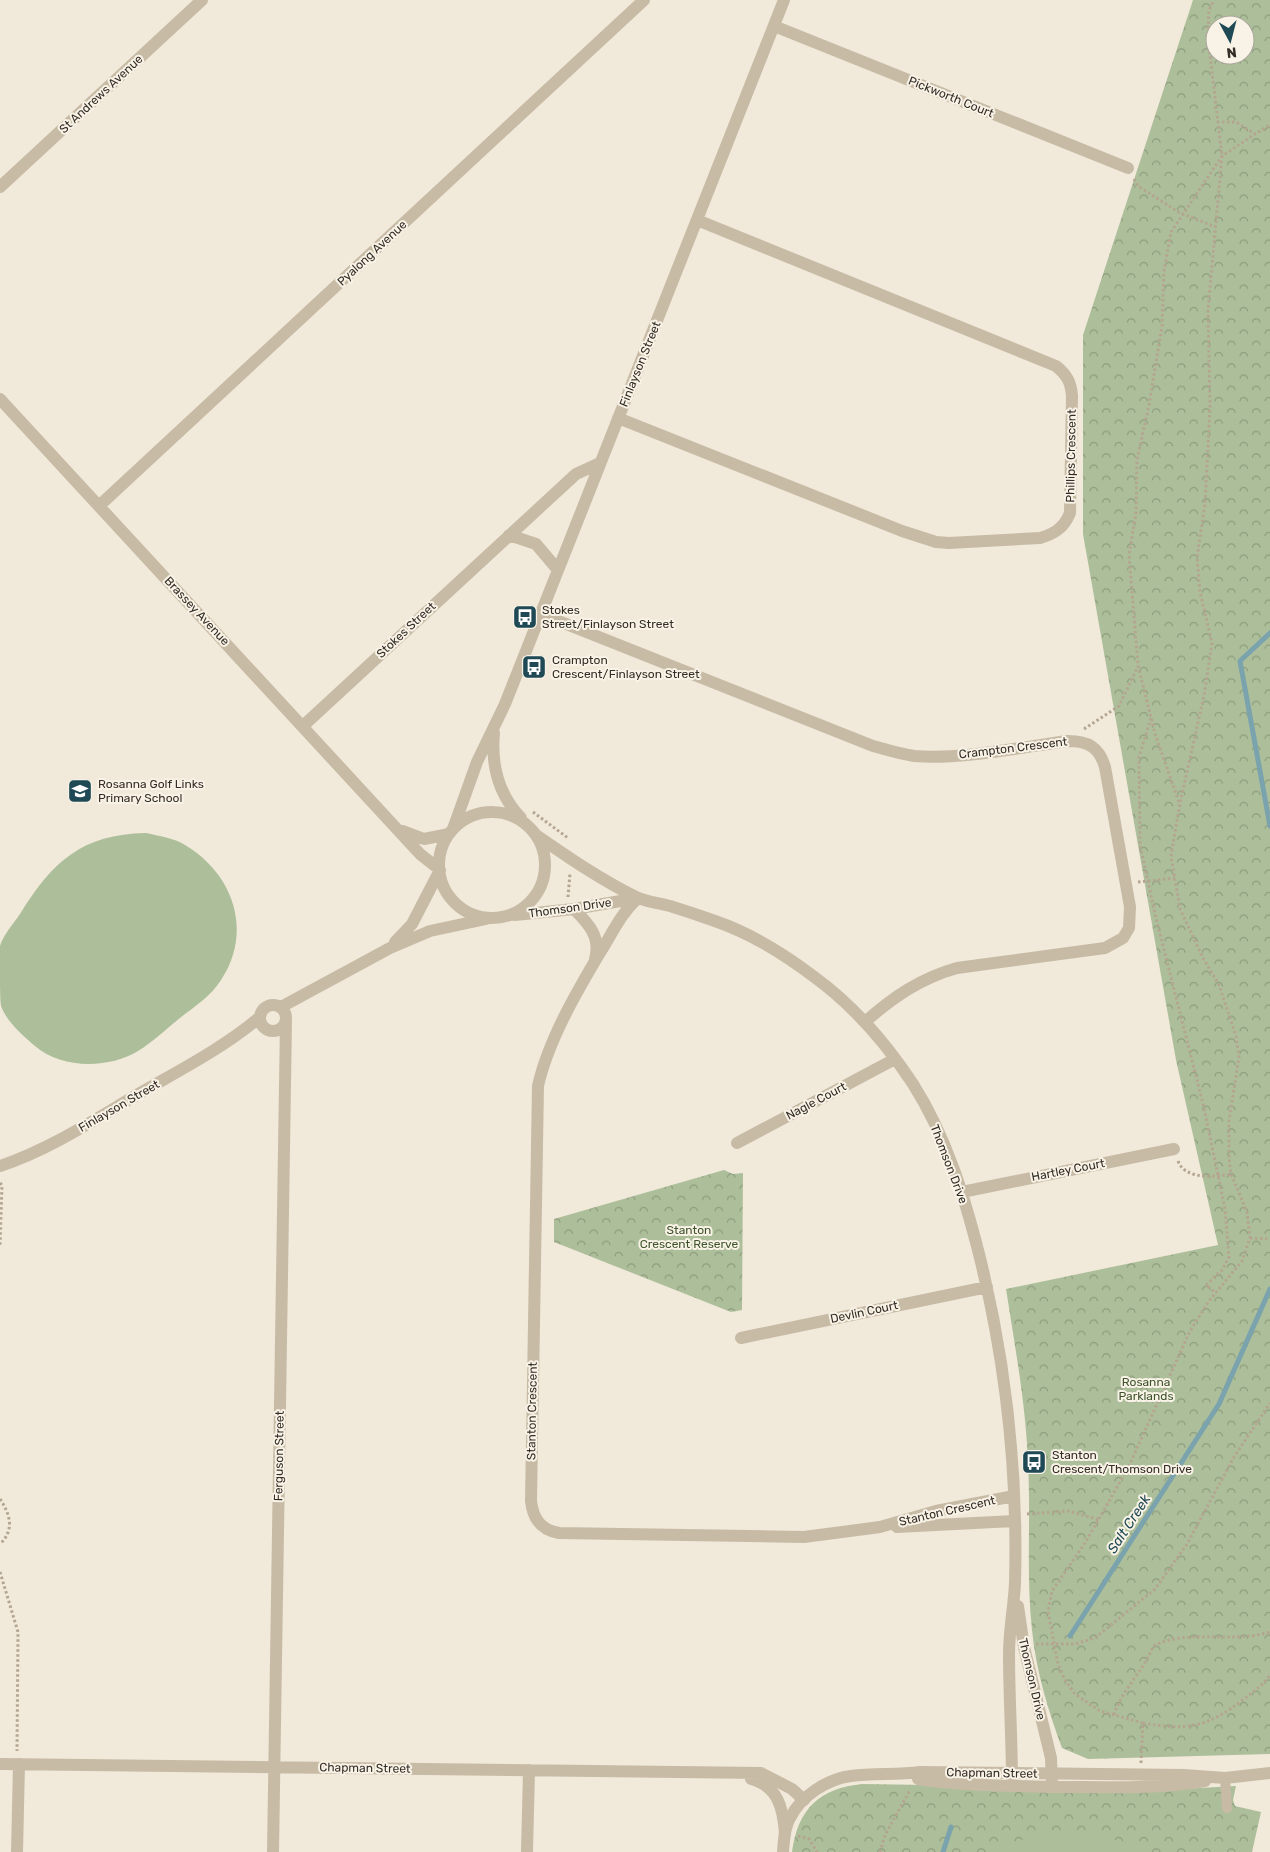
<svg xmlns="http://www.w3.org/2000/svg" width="1270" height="1852" font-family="Rubik,sans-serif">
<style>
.park{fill:url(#park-crowns);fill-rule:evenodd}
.garden{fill:#adbf9a}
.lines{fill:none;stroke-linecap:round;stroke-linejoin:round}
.stream{stroke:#7aa3ad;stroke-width:5}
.path{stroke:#b4a591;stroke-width:3;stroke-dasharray:2.5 2.5;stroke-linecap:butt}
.service{stroke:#c8bba6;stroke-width:10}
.minor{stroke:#c8bba6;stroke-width:12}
.tertiary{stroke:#c8bba6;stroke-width:12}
.labels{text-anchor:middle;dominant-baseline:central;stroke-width:4;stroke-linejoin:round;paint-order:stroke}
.street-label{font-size:12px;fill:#342d27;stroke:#f8f3e6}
.poi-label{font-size:12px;fill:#342d27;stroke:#f8f3e6;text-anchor:start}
.park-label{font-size:12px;fill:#3e522b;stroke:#f8f3e6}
.water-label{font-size:14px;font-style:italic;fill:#1e4955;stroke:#f8f3e6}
</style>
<defs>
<pattern id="park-crowns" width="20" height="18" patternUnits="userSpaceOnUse" patternTransform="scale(1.25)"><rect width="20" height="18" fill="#adbf9a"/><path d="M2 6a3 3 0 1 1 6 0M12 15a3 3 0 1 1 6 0" fill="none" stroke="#8e9c7e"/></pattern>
</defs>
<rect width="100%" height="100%" fill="#f1e9da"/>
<path class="park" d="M1193,0H1270V1754L1088,1759L1062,1748C1048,1710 1036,1671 1032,1630C1026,1575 1031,1519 1028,1463C1026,1405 1015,1347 1006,1289L1218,1245L1176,1060L1083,534V335ZM1215,25H1245V55H1215Z
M724,1170L733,1174L743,1173L742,1310L731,1312L554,1242V1219Z
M863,1784L1181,1789L1236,1786L1233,1800L1235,1806L1261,1812L1252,1852H792C798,1809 819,1788 863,1784Z"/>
<path class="garden" d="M146,833C159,836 174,838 185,845C234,874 253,932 221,980C211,996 194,1007 180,1018C166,1029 153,1042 138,1051C109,1069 61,1069 35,1046C22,1035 7,1022 1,1006C0,998 0,985 0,976C0,967 0,955 0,946C3,935 14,923 20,914C52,862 82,834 146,833Z
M1053,1834C1083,1835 1116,1834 1142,1852H997C1015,1840 1031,1836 1053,1834Z"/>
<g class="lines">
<path class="stream" d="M1270,633L1240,661L1270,826
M1070,1636L1219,1404L1270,1289
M943,1852L951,1827"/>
<path class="path" d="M1217,122H1236L1255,134L1270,125
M1134,179L1138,186L1180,213L1216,227
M1151,718L1139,757L1140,845L1156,918L1204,1108L1225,1209L1229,1257L1222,1270L1206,1285L1216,1293
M1084,729L1119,706L1138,666
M1179,802L1155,734L1138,665L1129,555L1136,513L1137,460L1149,405L1162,326L1164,271L1171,232L1222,156L1255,134
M533,812L568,838
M1138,882L1175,878
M568,897L570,873
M1178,1161C1185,1180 1215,1177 1231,1174
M0,1183L2,1185L0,1246
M1250,1238L1270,1239
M0,1499C10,1514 15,1530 0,1544
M1027,1514L1068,1511L1100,1520
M0,1572L18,1632L17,1751
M1036,1644H1075L1095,1638L1155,1589L1187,1544L1234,1457L1270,1403
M1114,1715C1122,1689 1144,1671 1153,1646C1190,1628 1231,1644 1270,1632
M1143,1723L1100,1711L1075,1694L1064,1678L1058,1664L1048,1612L1052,1591L1085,1543L1128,1468L1190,1331L1209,1301L1242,1261L1250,1238L1247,1212L1231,1174L1229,1158V1121L1239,1057L1236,1036L1219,985L1203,958L1180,909L1171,856L1180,803L1204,696L1212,643L1200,592L1197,557L1205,504L1210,407L1208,310L1222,156L1208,38L1209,10L1214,0
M1141,1763L1143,1723C1188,1731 1208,1727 1244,1699C1253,1692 1263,1685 1270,1675
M798,1836L809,1839L817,1852
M880,1852L885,1835L910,1790"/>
<path class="service" d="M1225,1778L1227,1808"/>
<path class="minor" d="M774,26L1128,168
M0,187L202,0
M0,399L420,854L439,869
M618,418L902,531L936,542L949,543L1040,538C1054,534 1064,528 1070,513L1072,396C1071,382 1067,375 1056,366L697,220
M99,506L644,0
M509,535L536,544L558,570
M541,614L873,746C887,750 900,754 914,756C960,760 1022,747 1068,741C1088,741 1099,747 1105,767L1130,907L1129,928L1123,938L1105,948L957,968C921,978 893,997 865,1022
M303,726L576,474L600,463
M494,733C491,765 499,795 521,818
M439 865a53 53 0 1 1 106 0a53 53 0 1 1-106 0Z
M453,829L477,762L505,704L784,0
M403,831L424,839L449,834
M536,835C568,857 601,880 636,897C647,902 659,903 670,906C686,911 701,916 715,921C750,933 784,954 813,976C853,1005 886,1043 913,1084C946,1136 964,1195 979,1254C1006,1362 1018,1472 1015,1583C1014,1606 1009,1630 1009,1653C1009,1697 1012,1740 1012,1783
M638,898C621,913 613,932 601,951C577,991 548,1041 538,1086L531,1501C533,1519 541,1530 559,1533L804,1537L880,1527L936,1511L1014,1496
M574,909C589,924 601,937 595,959
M515,915L574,909L638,898
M395,942L412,924L440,870
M260 1018a13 13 0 1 1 26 0a13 13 0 1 1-26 0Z
M281,1007L390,948L430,931L486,919
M737,1143L895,1059
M0,1166C48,1150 91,1122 135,1096C178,1071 222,1049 260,1017
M962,1192L1174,1149
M741,1338L987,1287
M897,1527L1014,1521
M1018,1606L1024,1647L1051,1758L1052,1786
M0,1764L761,1773L792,1789L804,1800
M751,1779C778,1786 783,1808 785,1833
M17,1852L19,1764
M273,1852L286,1021
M527,1852L529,1770"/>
<path class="tertiary" d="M918,1779C965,1786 1012,1786 1060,1787C1108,1787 1158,1789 1205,1781
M783,1852C784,1841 784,1828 790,1818C801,1796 827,1779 851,1776C874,1773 897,1775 920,1772L1184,1775L1225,1778L1270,1773"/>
</g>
<defs>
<symbol id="bus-square" viewBox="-11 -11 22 22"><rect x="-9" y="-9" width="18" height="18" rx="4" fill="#1e4955" stroke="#f8f3e6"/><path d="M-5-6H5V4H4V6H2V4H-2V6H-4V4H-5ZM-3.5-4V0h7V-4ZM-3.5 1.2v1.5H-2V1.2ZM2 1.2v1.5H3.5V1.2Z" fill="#fff"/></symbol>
<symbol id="school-square" viewBox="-11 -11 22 22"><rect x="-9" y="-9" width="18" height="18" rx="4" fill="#1e4955" stroke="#f8f3e6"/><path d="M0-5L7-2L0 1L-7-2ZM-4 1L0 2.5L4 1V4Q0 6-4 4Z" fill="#fff"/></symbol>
</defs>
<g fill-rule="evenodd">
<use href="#bus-square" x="511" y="603" width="28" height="28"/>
<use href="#bus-square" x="520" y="653" width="28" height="28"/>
<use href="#school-square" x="66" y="777" width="28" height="28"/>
<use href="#bus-square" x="1020" y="1448" width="28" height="28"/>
</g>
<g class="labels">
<g class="street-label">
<text transform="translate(101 94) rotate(-43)">St Andrews Avenue</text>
<text transform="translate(951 97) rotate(22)">Pickworth Court</text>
<text transform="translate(372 253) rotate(-43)">Pyalong Avenue</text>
<text transform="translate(640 364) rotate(-68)">Finlayson Street</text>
<text transform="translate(1071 456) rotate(-89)">Phillips Crescent</text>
<text transform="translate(197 611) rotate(47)">Brassey Avenue</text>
<text transform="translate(406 630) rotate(-43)">Stokes Street</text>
<text transform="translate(1013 748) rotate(-7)">Crampton Crescent</text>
<text transform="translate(570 908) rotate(-8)">Thomson Drive</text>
<text transform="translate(816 1101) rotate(-28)">Nagle Court</text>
<text transform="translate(119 1106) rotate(-30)">Finlayson Street</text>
<text transform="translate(949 1164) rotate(69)">Thomson Drive</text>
<text transform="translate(1068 1170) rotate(-11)">Hartley Court</text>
<text transform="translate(864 1312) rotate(-12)">Devlin Court</text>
<text transform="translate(532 1411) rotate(-89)">Stanton Crescent</text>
<text transform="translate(279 1456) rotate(-89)">Ferguson Street</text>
<text transform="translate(947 1511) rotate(-13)">Stanton Crescent</text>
<text transform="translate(1032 1679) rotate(77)">Thomson Drive</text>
<text transform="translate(365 1768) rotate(1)">Chapman Street</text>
<text transform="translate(992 1773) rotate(1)">Chapman Street</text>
</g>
<g class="poi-label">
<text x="542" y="610">Stokes<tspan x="542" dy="14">Street/Finlayson Street</tspan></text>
<text x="552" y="660">Crampton<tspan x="552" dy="14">Crescent/Finlayson Street</tspan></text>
<text x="98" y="784">Rosanna Golf Links<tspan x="98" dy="14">Primary School</tspan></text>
<text x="1052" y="1455">Stanton<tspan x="1052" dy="14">Crescent/Thomson Drive</tspan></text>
</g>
<g class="park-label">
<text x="689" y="1230">Stanton<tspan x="689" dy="14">Crescent Reserve</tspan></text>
<text x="1146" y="1382">Rosanna<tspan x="1146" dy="14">Parklands</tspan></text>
</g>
<g class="water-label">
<text transform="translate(1129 1524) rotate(-57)">Salt Creek</text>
</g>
</g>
<g transform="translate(1230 40) rotate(173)"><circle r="24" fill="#f8f3e6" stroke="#aaa49a"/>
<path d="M0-4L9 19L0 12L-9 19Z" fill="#1e4955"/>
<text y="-8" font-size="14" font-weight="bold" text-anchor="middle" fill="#342d27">N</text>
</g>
</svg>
